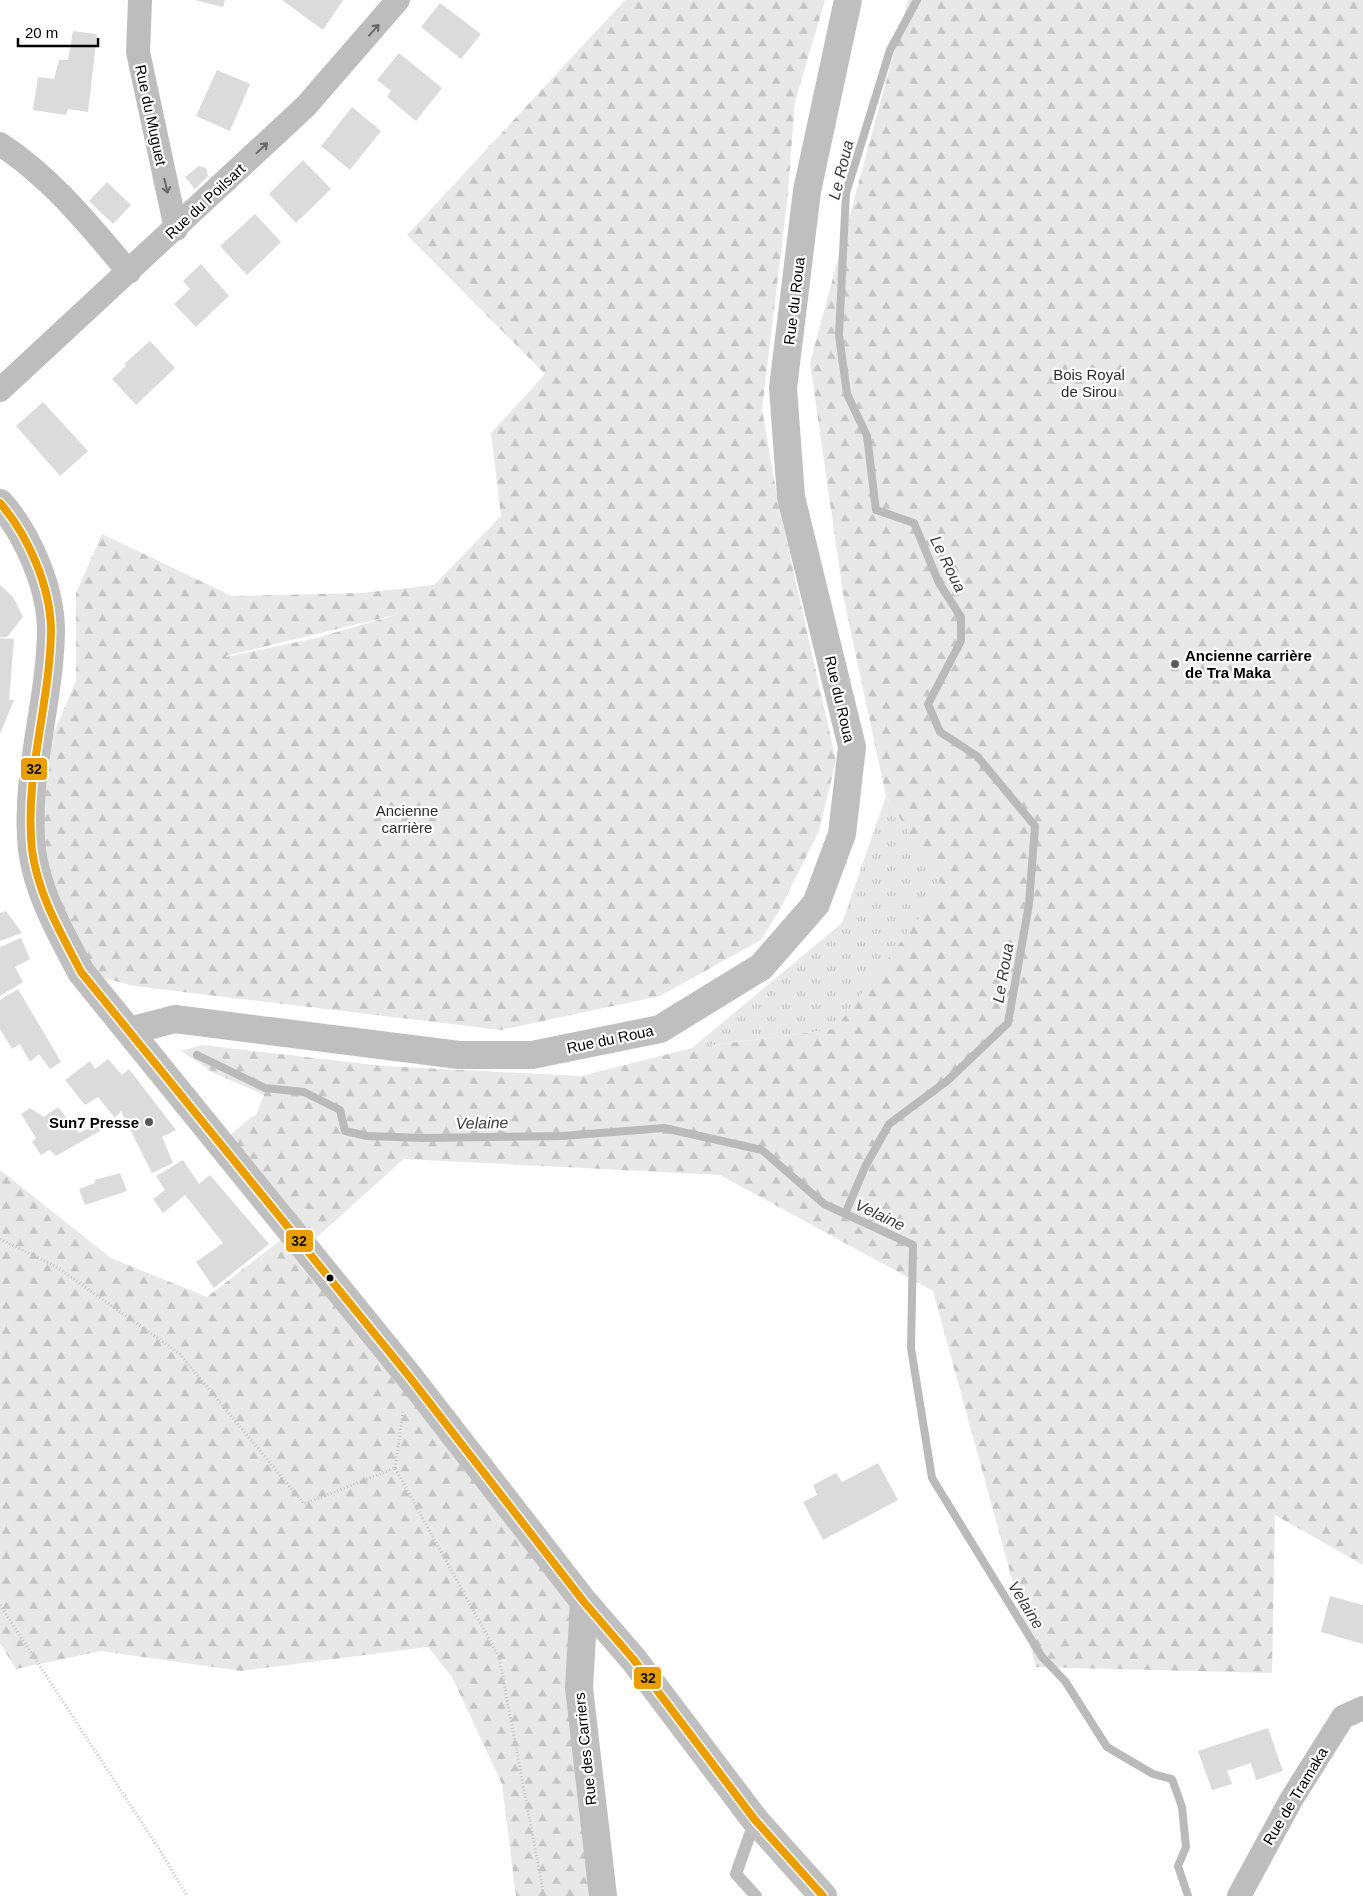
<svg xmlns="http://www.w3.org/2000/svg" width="1363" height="1896" font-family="Arial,sans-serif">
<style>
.grass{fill:url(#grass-tufts)}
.forest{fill:url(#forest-firs);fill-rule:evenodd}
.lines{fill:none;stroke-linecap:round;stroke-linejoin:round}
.stream{stroke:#bababa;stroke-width:8}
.building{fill:#dbdbdb}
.path{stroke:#c2c2c2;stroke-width:3;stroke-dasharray:1 2.5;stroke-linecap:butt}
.lane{stroke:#bdbdbd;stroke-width:12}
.street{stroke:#bdbdbd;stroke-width:24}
.secondary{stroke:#bfbfbf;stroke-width:28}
.bus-1-casing{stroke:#fff;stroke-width:11}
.bus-1{stroke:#eb9e00;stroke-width:8}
.oneway{stroke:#686868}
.poi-dot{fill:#595959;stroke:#fff;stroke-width:2}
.bus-dot{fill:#000;stroke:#fff;stroke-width:2}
.labels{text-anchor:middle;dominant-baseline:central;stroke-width:4.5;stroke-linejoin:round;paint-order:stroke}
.street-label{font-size:15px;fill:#000;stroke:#fff}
.park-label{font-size:15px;fill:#2c2c2c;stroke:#fff}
.poi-label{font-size:15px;font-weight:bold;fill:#000;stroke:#fff;text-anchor:start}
.water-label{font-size:16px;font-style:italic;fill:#3d3d3d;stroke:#fff}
.line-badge{stroke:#fff;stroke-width:2}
.pale-badge-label{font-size:14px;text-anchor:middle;font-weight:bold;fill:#111}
</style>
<defs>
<pattern id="grass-tufts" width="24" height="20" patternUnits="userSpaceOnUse" patternTransform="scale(1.25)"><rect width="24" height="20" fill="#e8e8e8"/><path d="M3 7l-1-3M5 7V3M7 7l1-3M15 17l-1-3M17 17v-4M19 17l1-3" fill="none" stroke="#c5c5c5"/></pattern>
<pattern id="forest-firs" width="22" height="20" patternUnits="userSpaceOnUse" patternTransform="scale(1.25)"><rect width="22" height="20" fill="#e8e8e8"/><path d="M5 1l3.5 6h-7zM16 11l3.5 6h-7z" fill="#c5c5c5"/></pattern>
</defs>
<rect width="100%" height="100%" fill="#fff"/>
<path class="grass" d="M886,796L944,886L836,1029L692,1048L842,923Z"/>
<path class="forest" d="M625,0H825L795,102L787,203L762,409L778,502L836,761L819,831L779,911L761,940L660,996L501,1030L134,986L81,972L45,901L31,785L76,681V593L102,534L232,596L361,593L434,585L501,516L491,433L545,374L407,235ZM399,614L316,638L226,657V656Z
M908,0H1363V1565L1275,1515L1272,1673L1036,1667L933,1291L720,1175L404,1159L305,1248L584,1602L603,1896H516L502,1784L452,1677L428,1647L241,1671L101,1651L16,1669L0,1643V1170L111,1258L207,1297L291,1232L220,1144L250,1118L256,1115L264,1095L214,1073L181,1051L202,1045L383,1066L581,1076L692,1048L835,1029L943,886L886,796L844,600L810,363Z"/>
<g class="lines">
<path class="stream" d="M197,1055L265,1088L304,1092L340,1110L345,1131L367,1136L423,1138L563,1136L664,1128L762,1150L824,1204L913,1245L911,1348L932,1478L1042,1657L1065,1681L1107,1747L1153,1774L1172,1779L1182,1807L1186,1847L1178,1866L1188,1896
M845,1214L865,1167L889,1124L947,1081L1008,1023L1029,904L1035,826L977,756L940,732L928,704L961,641V617L939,583L914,523L876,510L867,436L847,394L839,335L846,193L890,50L917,0"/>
</g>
<path class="building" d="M195,0H225L223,7Z
M282,0H343L323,30Z
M440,3L481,34L461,59L421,27Z
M73,31L97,34L88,112L68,109L66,115L33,110L38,77L54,79L59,60H68Z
M399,53L442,88L416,121L387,97L391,91L377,80Z
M217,70L250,84L230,131L196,116Z
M352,107L381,131L350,170L321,146Z
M303,160L331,189L296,223L269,194Z
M199,166L206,168L208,176L195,189L185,177Z
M107,182L131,205L113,224L89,201Z
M255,214L281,242L247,275L220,246Z
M201,264L229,296L196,327L174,304L190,289L183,281Z
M150,341L175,368L136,405L112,379L126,366L124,364Z
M43,402L88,451L60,476L16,426Z
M0,585L13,597L23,617L7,637H0Z
M0,638L14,639L9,700H14L0,734Z
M6,911L22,933L0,941V913Z
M21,938L30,959L15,967L23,982L0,996V947Z
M18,989L61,1062L50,1069L39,1054L30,1062L20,1044L12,1049L0,1029V1000Z
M108,1059L122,1075L129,1069L176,1130L162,1137L173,1163L152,1173L121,1111L115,1118L98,1097L85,1105L65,1080L90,1061L95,1069Z
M58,1107L79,1133L101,1122L105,1128L56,1156L50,1150L41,1155L32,1142L36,1138L21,1114L30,1108L44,1117Z
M183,1160L199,1184L194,1188L210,1175L269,1244L214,1288L196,1262L223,1243L185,1195L163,1213L153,1199L165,1190L156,1176Z
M120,1173L127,1191L85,1205L79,1189L95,1183V1180Z
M878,1463L898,1500L823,1540L803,1502L817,1495L813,1485L836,1473L842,1482Z
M1330,1596L1363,1605V1644L1321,1632Z
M1268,1728L1283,1771L1256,1780L1251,1763L1227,1771L1232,1784L1212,1790L1198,1751Z"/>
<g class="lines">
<path class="path" d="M0,1239L55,1266L179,1353L304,1504L395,1468L499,1657L544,1896
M395,1468L403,1412
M0,1605L161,1852L187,1896"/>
<path class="lane" d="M755,1820L736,1874L756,1896"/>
<path class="street" d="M140,0L138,52L176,229
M0,144C52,178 89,225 129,272
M0,390L306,106L398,0
M1239,1896L1291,1800L1343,1717L1363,1708"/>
<path class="secondary" d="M0,503C28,535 51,588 51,631C50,704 24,776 32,850C38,895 61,933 81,972L408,1375L584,1602L634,1660L755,1820L823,1896
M129,1031L175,1019L459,1055H532L660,1029L761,967L816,904L842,834L852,747L791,497L783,388L807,191L848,0
M584,1602L579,1688L603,1896"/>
<defs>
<path id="bus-1" d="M0,503C28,535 51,588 51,631C50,704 24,776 32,850C38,895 61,933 81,972L408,1375L584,1602L634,1660L755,1820L823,1896"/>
</defs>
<use href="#bus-1" class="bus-1-casing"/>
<use href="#bus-1" class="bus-1"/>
</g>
<defs><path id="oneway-shaft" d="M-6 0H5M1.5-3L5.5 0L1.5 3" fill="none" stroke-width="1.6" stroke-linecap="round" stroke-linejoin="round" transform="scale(1.25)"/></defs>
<g class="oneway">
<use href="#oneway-shaft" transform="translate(374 30) rotate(-48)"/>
<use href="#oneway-shaft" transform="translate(262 148) rotate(-43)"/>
<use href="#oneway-shaft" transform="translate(166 186) rotate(77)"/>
</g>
<g class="poi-dot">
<circle cx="1175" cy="664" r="5"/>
<circle cx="149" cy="1122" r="5"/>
</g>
<circle class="bus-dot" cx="330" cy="1278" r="4.5"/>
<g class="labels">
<g class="street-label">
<text transform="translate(151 115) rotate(78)">Rue du Muguet</text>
<text transform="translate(205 201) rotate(-43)">Rue du Poilsart</text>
<text transform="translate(794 301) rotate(-83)">Rue du Roua</text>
<text transform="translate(840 699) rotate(77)">Rue du Roua</text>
<text transform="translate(610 1039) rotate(-12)">Rue du Roua</text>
<text transform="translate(585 1749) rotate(-96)">Rue des Carriers</text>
<text transform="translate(1295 1796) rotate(-59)">Rue de Tramaka</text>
</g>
<g class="park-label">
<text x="1089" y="374">Bois Royal<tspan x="1089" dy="17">de Sirou</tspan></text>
<text x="407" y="810">Ancienne<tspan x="407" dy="17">carrière</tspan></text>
</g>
<g class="poi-label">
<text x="1185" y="655">Ancienne carrière<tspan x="1185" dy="17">de Tra Maka</tspan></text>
<text x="139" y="1122" text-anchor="end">Sun7 Presse</text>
</g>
<g class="water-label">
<text transform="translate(841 170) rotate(-76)">Le Roua</text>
<text transform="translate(948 564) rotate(64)">Le Roua</text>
<text transform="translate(1003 973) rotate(-80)">Le Roua</text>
<text transform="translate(482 1123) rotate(-1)">Velaine</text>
<text transform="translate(880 1215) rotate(25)">Velaine</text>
<text transform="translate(1026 1605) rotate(58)">Velaine</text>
</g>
</g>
<g class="line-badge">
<rect x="20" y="757" width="28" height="24" rx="5" fill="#eb9e00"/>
<rect x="285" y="1229" width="29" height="24" rx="5" fill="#eb9e00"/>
<rect x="633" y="1666" width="29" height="24" rx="5" fill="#eb9e00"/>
</g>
<g class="pale-badge-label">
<text x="34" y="774">32</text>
<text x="299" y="1246">32</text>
<text x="648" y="1683">32</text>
</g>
<path d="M18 38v8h80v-8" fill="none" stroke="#000000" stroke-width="2.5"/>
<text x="25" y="38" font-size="15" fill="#000000" stroke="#ffffff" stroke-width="4" paint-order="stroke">20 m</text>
</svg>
